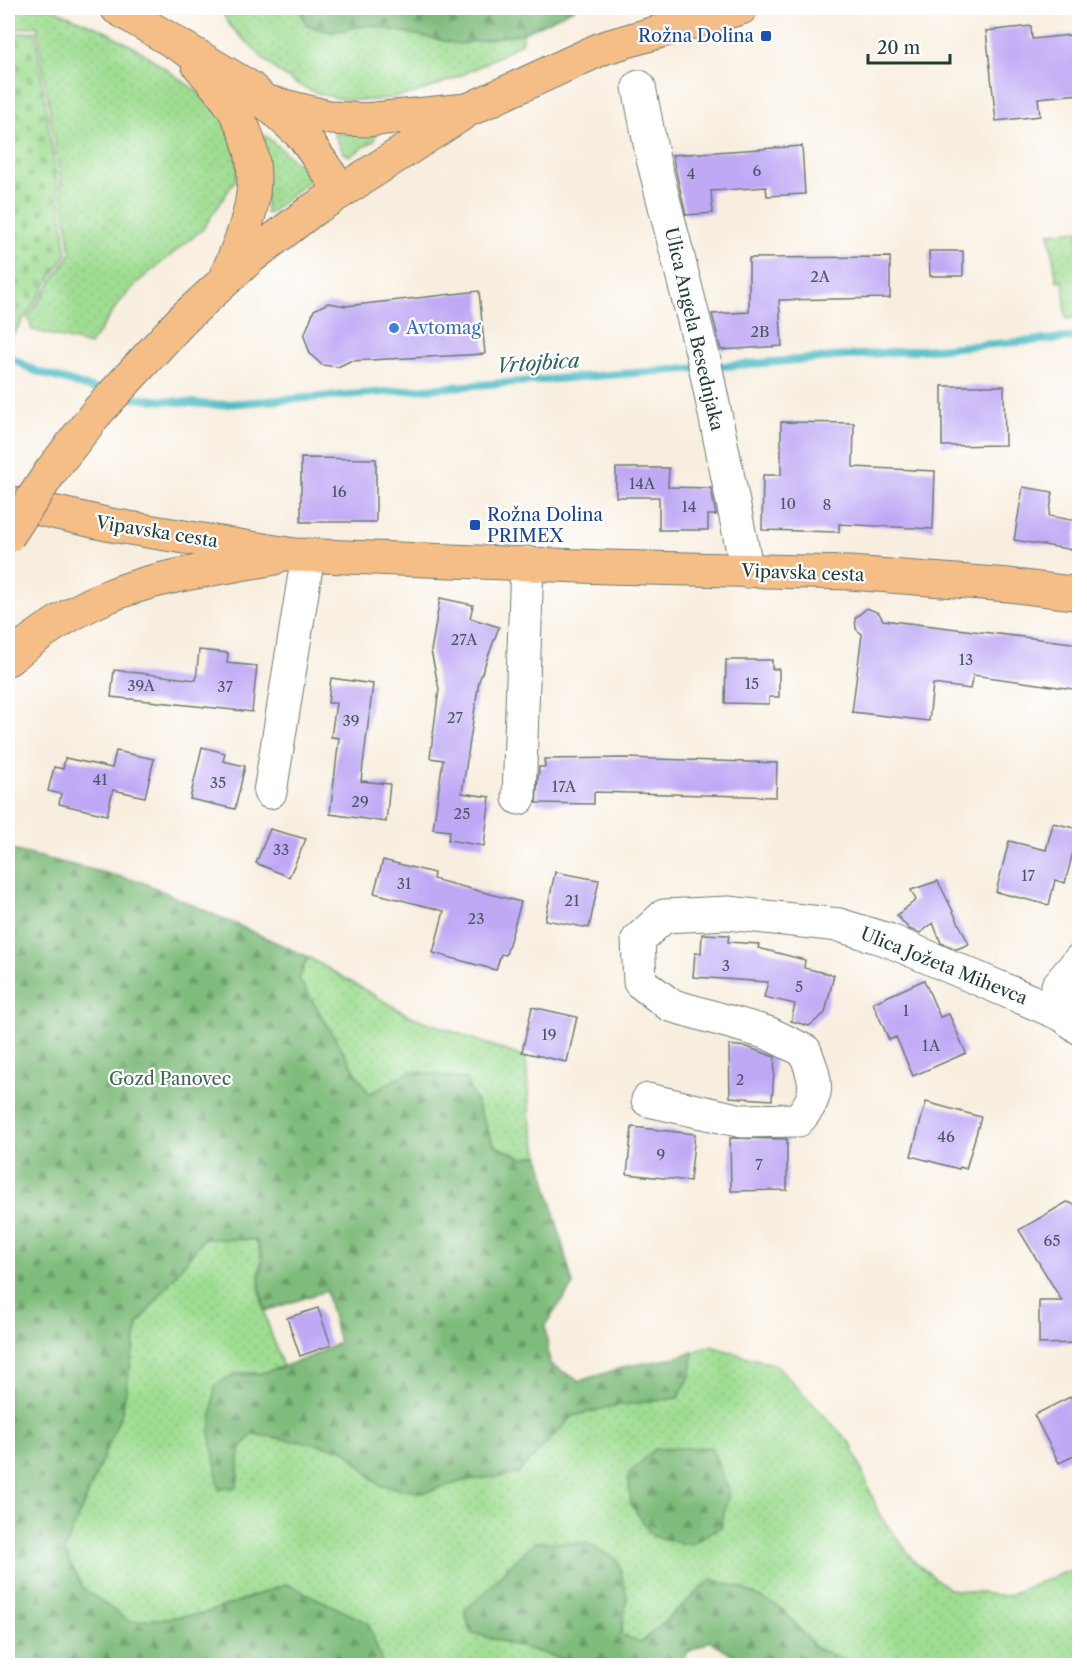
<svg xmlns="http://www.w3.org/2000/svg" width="1087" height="1673" font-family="'Libre Caslon Text',serif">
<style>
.grass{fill:url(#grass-dots);stroke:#5f8d63;stroke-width:1.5}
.forest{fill:url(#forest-firs);stroke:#4f7c58;stroke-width:1.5}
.cemetery{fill:url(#cemetery-stones);stroke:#5f8d63;stroke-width:1.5}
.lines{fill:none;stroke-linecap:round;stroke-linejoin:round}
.stream{stroke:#4ebcc5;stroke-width:8}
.building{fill:#bfa9f5}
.minor-casing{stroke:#6b7b70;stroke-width:35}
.major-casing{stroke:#6b7b70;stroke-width:35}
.minor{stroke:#fff;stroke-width:33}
.major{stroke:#f6be87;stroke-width:33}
.major-bridge-casing{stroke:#6b7b70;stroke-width:35;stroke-linecap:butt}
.major-bridge{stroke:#f6be87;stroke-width:33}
.transit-dot{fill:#1a4fb4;stroke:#fff;stroke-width:2}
.shop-dot{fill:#3f7fe0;stroke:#fff;stroke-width:2}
.labels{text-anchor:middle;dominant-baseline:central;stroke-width:4.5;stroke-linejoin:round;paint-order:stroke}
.number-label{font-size:15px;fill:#475864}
.transit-label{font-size:18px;fill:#164399;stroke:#fff;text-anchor:end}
.shop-label{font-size:18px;fill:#366cbe;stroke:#fff;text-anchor:start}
.street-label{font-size:18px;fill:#1f3d34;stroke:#fff}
.park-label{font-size:18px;fill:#3f654c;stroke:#fff}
.water-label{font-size:20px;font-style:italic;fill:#2d6360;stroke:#fff}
</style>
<defs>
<pattern id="grass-dots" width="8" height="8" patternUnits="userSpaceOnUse" patternTransform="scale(1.5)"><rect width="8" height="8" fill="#9fdd92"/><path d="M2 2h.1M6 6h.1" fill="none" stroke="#88bf7e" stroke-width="1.8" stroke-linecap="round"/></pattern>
<pattern id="forest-firs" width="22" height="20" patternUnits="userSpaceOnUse" patternTransform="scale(1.5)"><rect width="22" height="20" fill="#7fbc7c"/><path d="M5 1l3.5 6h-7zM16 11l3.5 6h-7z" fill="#679a66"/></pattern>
<pattern id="cemetery-stones" width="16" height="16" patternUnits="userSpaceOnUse" patternTransform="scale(1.5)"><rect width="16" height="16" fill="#9fdd92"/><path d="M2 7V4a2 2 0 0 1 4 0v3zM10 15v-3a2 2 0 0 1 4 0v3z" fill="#88bf7e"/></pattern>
</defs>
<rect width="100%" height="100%" fill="#fff"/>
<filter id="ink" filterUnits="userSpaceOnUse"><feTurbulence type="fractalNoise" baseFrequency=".0167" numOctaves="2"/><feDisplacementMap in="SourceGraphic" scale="12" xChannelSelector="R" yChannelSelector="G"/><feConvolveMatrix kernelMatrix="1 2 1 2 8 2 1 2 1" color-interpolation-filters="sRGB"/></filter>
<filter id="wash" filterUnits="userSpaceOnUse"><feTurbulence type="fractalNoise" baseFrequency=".008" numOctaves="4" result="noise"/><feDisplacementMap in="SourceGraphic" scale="24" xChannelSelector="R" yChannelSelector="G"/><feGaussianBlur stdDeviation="1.35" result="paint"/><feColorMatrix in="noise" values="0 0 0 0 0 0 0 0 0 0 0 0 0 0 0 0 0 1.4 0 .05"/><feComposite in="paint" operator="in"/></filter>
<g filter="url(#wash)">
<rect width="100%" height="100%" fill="#f8eedf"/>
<path class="grass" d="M8,8H50L103,30L142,52L195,90L223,117L232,138L238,166L236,179L203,229L139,281L118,304L90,345L32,330L28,317L71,253L37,26L8,30Z
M222,8H299L307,26L332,32L370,25L459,44L524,33L521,43C438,94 336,137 258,53C244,38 225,27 222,8Z
M376,133L375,140L350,156L344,153L334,134Z
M266,136L313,177L269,214L266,213L263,137Z
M1079,230V317L1066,319L1063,280L1057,281L1049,233Z
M308,957L408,1015L526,1058L530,1120L539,1155L523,1158L494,1145L466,1079L411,1071L369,1094L299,979Z
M203,1239L256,1240C264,1261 259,1261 259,1281C260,1309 274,1340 283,1367L261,1373H234L237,1486L240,1449L253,1434L344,1449L379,1485L423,1493L463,1481L517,1474L573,1416L614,1406L691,1374L693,1352L710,1346L776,1365L851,1444L880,1516L915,1562L949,1589L1006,1596L1073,1569L1079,1587V1665H862L817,1649L782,1609L712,1579L641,1642L621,1635L627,1596L508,1565L490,1590L465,1610L470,1632L583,1665H383L368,1623L287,1584L203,1614L130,1622L83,1588L64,1551L122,1412L138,1324Z"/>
<path class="forest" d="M299,8H576L524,33L459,44L370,25L332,32L307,26Z
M8,849L142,882L308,957L299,979L369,1094L411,1071L466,1079L494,1145L523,1158L539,1155L573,1285L545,1325L550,1364L579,1381L628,1366L674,1358L693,1352L691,1374L678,1398L614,1406L573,1416L517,1474L463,1481L423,1493L379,1485L344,1449L253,1434L240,1449L237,1487L219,1489L210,1432L215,1386C240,1369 239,1378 264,1372C289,1366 316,1355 339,1343L326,1291L265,1311L259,1281L263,1259L256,1240L203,1239L138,1324L122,1412L64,1551L83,1588L130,1622L203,1614L287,1584L368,1623L383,1665H8Z
M711,1447L729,1491L721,1527L689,1545L652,1536L631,1504L628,1474L655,1449Z
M535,1542L587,1543L618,1560L627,1596L621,1635L642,1642L712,1579L742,1588L782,1609L817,1649L862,1665H749L710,1641L688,1652L678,1665H583L470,1632L465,1610C491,1589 510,1563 535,1542Z"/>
<path class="cemetery" d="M35,31L67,253L8,343V35Z"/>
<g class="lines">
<path class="stream" d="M8,356L35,371L105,392
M712,367L1080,337
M120,397L215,405L699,368"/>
</g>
<g id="blocks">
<path class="building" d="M1031,26L1032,39L1080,34V94L1038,98L1040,116L996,121L986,31Z
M802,146L805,194L767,196L766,187L711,191L713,213L686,215L672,155Z
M929,251H963V276H930Z
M890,257V298L779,300L782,346L721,350L712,314L749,312V258Z
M479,291L485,354L350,361L338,367L322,365L310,354L304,336L314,310L328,303L346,306Z
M942,386H1004L1005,445L942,446Z
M781,422L854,423L853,467L935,471L933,529L839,524V532L762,530L763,475H781Z
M301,458L376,459V522H301Z
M616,468H669L668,487L711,488L716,515H708V530H659V497H616Z
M1023,487L1053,492L1049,516L1078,521L1073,550L1014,540Z
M440,598L473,605L470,618L499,627L479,681L462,793L490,797L484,846L448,840L450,831L433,829L443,760L430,758L439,689L431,651Z
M867,608L879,613L883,620L1080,644V690L973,675L970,689L933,684L929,721L852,712L862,634L856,629L855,618Z
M199,650L228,653L227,663L257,666L252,712L111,697L114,670L196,680Z
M726,660H772V669H779V697H769V704L725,703Z
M331,678L373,684L361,781L390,784L386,822L330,814L339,738L331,737L336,703H328Z
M202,747L225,753L223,761L245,766L235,809L190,799Z
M116,751L154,759L145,797L113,790L107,815L59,804L61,794L48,791L54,767L63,769L65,758L112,768Z
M625,758L777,763L776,797L594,792V804L536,803L539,767H545L544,759Z
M1053,823L1079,829L1065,883L1055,880L1049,905L996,892L1009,841L1046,850Z
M270,829L306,839L289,877L256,863Z
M383,860L434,873L433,879L521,902L506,955L501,954L496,970L433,953L444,911L374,893Z
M555,872L599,880L589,928L545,920Z
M938,881L969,944L957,949L941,943L933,923L920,933L909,929L897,915L916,900L911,890Z
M702,934L729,935L728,942L759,944L758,948L805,960L804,968L834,975L825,1013L809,1026L791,1021L795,1004L764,997L768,982L693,977L695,953H701Z
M924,980L940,1017L949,1014L966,1053L913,1076L896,1037L889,1040L873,1003Z
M532,1007L577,1017L567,1062L522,1052Z
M729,1045L747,1047L775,1057L772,1100L730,1097Z
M926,1102L981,1117L966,1169L960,1167L959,1169L911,1156Z
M632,1127L695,1134L690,1181L627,1174Z
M730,1138L787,1139V1190L731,1191Z
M1067,1202L1080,1206V1343L1039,1344V1301H1062L1019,1230Z
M318,1308L331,1345L300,1356L287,1318Z
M1080,1392V1453L1059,1463L1034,1415Z"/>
</g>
</g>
<g filter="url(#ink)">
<use href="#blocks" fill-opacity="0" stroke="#6b7b70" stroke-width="1.5"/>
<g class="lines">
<defs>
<path id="minor" d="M639,87L653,159L704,360L747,571
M270,792L308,555
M519,798L527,563
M1063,1015L1058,986L1080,960
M648,1100L742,1121L798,1120C822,1094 816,1081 805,1051L768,1033L670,1005L640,982L638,940L664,916L728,913L839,925L888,940L1063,1015L1080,1028"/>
<path id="major" d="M117,8L249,87L304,137L341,191
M198,64C209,78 223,92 233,108C270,168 252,218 226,276
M268,102L332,118L365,120L466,110
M98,411L183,319L251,257L311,211L468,110L603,48L741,8
M8,502L111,525L294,555L607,567L850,573L1009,585L1080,594
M8,659C38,634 69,613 104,598C157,575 218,569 274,558"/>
</defs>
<use href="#minor" class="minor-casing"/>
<use href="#major" class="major-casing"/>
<use href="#minor" class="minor"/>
<use href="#major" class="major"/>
<defs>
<path id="major-bridge" d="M8,536L51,471L98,411"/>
</defs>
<use href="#major-bridge" class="major-bridge-casing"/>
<use href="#major-bridge" class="major-bridge"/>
</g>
</g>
<g class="transit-dot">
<rect x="760" y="30" width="12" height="12" rx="3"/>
<rect x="469" y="519" width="12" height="12" rx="3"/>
</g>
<circle class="shop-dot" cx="394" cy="328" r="6"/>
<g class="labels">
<g class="number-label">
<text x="757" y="170">6</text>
<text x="691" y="173">4</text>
<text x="820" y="276">2A</text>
<text x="760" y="331">2B</text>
<text x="642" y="483">14A</text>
<text x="339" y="491">16</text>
<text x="788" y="503">10</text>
<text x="827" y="504">8</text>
<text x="689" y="506">14</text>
<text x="464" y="639">27A</text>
<text x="966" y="659">13</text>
<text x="752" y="683">15</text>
<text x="141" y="685">39A</text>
<text x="225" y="686">37</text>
<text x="455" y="717">27</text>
<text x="351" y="720">39</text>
<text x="100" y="779">41</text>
<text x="218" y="782">35</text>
<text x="564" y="786">17A</text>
<text x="360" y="801">29</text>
<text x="462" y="813">25</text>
<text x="281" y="849">33</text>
<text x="1028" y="875">17</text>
<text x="404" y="883">31</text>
<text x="572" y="900">21</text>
<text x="476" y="918">23</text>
<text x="726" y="965">3</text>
<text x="799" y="986">5</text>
<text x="906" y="1010">1</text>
<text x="549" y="1034">19</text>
<text x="931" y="1045">1A</text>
<text x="740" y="1079">2</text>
<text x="946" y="1136">46</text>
<text x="661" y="1154">9</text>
<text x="759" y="1164">7</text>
<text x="1052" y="1240">65</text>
</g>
<g class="transit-label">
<text x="754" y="36">Rožna Dolina</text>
<text x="487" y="515" text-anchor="start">Rožna Dolina<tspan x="487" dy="21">PRIMEX</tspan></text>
</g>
<g class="shop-label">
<text x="406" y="328">Avtomag</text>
</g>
<g class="street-label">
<text transform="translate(694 329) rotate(77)">Ulica Angela Besednjaka</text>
<text transform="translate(157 532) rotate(9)">Vipavska cesta</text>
<text transform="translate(803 573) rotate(2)">Vipavska cesta</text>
<text transform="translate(944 966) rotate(22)">Ulica Jožeta Mihevca</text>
</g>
<g class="park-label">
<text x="170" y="1079">Gozd Panovec</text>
</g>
<g class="water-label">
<text transform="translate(538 363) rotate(-4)">Vrtojbica</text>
</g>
</g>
<rect width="1087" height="1673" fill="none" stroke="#fff" stroke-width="30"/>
<path d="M868 54v9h82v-9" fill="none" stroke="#1f3d34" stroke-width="3"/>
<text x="877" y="54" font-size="18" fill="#1f3d34" stroke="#ffffff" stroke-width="4.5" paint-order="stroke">20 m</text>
</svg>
